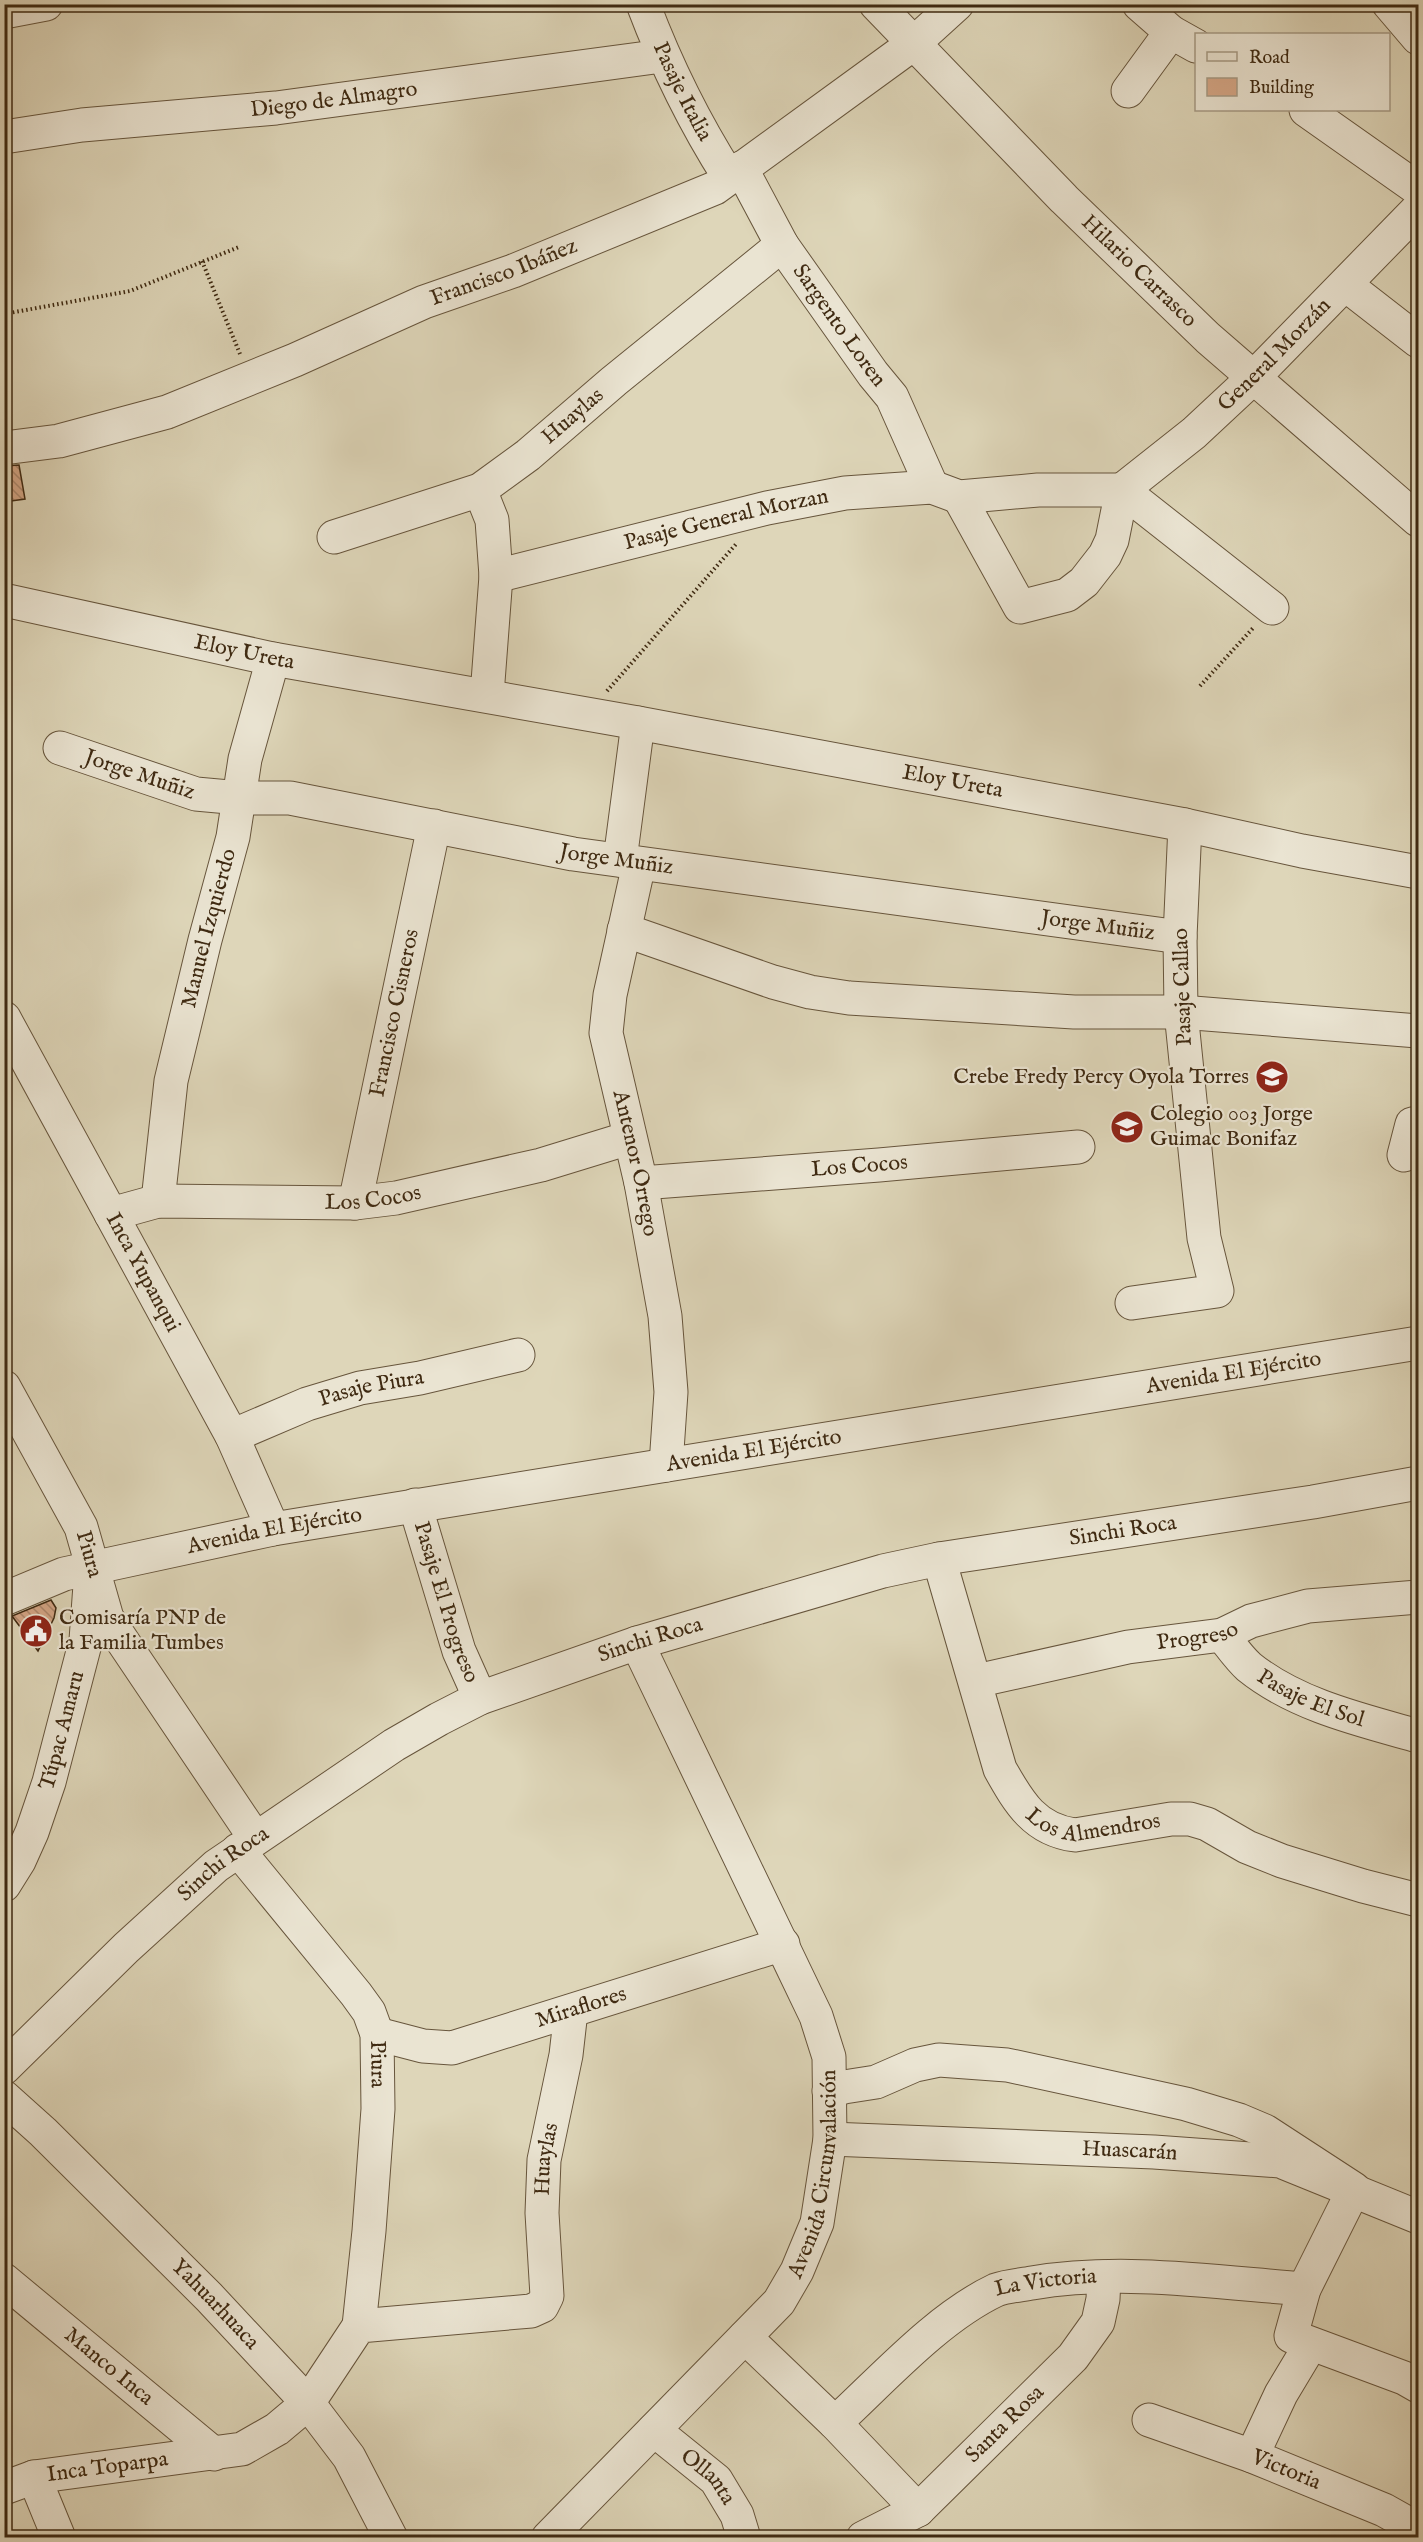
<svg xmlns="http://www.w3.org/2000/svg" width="1423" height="2542" font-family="'IM FELL English',serif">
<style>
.building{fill:url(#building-back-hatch);stroke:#3f2a12;stroke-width:1.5}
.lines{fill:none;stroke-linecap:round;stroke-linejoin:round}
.minor-casing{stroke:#67553c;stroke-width:35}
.path{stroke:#3f2a12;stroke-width:4;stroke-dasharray:1.5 3;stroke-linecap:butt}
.minor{stroke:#eae4d2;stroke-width:33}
.labels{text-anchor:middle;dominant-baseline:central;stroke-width:4.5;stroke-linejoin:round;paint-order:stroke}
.street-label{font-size:22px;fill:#3f2a12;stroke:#eae4d2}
.poi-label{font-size:22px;fill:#3f2a12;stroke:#eae4d2;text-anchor:start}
</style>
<defs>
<pattern id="building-back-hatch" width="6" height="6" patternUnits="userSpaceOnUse" patternTransform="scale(1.5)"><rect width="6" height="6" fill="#d5a787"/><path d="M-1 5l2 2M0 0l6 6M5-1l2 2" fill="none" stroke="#ae886d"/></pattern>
</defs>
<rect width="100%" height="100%" fill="#ded6b9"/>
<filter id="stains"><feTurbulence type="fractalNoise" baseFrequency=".00333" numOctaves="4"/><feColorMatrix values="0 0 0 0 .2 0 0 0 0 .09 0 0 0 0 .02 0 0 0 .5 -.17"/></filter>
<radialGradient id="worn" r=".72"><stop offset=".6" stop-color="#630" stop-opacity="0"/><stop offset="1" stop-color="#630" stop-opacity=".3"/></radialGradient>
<path class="building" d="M19,465L25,499L4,502V466Z
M51,1600L56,1608L54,1618L38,1651L12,1616Z"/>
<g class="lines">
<defs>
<g id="minor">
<path id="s1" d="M643,4C666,65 694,122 729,177"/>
<path id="s2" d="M876,4L1064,199L1208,338L1418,520"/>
<path d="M1139,4L1171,32L1196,46"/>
<path d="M1389,4L1418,38"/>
<path d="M4,12L46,4"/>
<path d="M1128,91L1171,32"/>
<path d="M1306,110L1418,189"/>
<path id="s3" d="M4,137L82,125L276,108L662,56"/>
<path id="s4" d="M741,168L782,245L873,374L892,397L932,487"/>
<path d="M1346,285L1418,341"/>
<path id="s5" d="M4,448L59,441L167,412L295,360L424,302L513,271L715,188L913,44L957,4"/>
<path d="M480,490L492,520L496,576L487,695"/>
<path id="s6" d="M1122,490L1194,433L1253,378L1418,209"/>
<path d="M959,497L1020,607L1067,595L1084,582L1105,555L1112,540L1122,490"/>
<path id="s7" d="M334,537L480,490L528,455L614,381L782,245"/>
<path id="s8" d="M496,576L767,508L845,493L932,487L959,497L1038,490H1122L1272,608"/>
<path id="s9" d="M4,600L273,659L638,723L1185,825L1302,851L1418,872"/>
<path id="s10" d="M60,748L196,794L240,798H290L573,854L1180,937"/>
<path d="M620,860L638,723"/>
<path id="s11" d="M639,864L610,995L606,1033L641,1183L665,1316L671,1392L666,1465"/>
<path d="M624,930L773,982L810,992L849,998L1074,1012H1181L1418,1031"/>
<path id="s12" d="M4,1018L232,1436L273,1529"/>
<path d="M1404,1155L1412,1124L1418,1123"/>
<path id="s13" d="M641,1183L879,1165L1078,1147"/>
<path id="s14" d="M158,1201L171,1081L205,940L233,837L245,759L273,659"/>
<path id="s15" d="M355,1203L434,826"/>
<path id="s16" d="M111,1214L158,1201L355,1203L396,1198L541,1165L629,1138"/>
<path d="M1132,1303L1217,1291L1204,1238L1181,1012L1180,937L1185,825"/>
<path id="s17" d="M4,1387L81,1527L107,1618L255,1838"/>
<path id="s18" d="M232,1436L307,1404L360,1388L420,1378L518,1355"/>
<path id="s19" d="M415,1505L459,1651L480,1698"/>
<path id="s20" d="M939,1559L1000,1769C1019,1803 1035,1830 1075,1835L1171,1819H1190L1207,1824L1247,1847L1282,1861L1363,1886L1418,1900"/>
<path id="s21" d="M4,1599L64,1574L273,1529L1418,1343"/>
<path id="s22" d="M1222,1635C1230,1645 1239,1658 1249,1667C1296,1705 1361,1720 1418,1736"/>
<path id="s23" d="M976,1681L1128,1647L1222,1635L1251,1621L1308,1606L1418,1597"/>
<path id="s24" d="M238,1850L356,1994L369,2012L377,2034L378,2109L369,2231L359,2326"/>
<path id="s25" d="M4,1885L19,1861L32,1832L49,1782L86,1640L90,1585"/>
<path id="s26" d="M377,2034L423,2046L452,2048L783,1944"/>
<path id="s27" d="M4,2068L126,1948L216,1866L394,1745L439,1719L480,1698L637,1643L883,1571L939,1559L1313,1502L1418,1483"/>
<path d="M829,2091L844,2087L876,2082L915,2065L939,2060L1007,2065L1186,2104L1239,2120L1265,2131L1354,2189L1304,2289L1291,2336L1404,2378L1418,2386"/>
<path id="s28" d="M4,2097L43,2132L209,2297L308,2403L349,2457L391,2538"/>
<path id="s29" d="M830,2139L1154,2152L1280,2161L1418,2217"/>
<path id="s30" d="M4,2280L214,2454"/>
<path d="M745,2337L835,2423L918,2510"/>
<path id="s31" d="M1149,2420L1252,2456L1384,2510L1418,2529"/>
<path id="s32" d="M835,2423C883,2379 937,2318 996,2290C1007,2286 1021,2285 1032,2283C1122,2268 1214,2282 1304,2289"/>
<path id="s33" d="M654,2430L716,2480L737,2515L744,2538"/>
<path d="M1252,2456L1281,2394L1311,2344"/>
<path d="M34,2477L59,2538"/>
<path id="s34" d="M4,2488L34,2477L242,2449L277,2429L308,2403L359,2326L531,2311L542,2306L547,2296L542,2213L544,2160L566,2055L571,2011"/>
<path id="s35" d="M548,2538L779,2302L797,2271L817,2223L830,2139L829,2057L816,2016L637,1643"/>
<path id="s36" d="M863,2538L918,2510L1073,2357L1098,2322L1103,2299L1104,2277"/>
</g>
</defs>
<use href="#minor" class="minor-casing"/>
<path class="path" d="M202,261L240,354
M4,314L130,291L239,247
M1200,686L1254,627
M607,691L737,543"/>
<use href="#minor" class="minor"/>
</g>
<defs>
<symbol id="school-disc" viewBox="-11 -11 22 22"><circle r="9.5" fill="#8f2418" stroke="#eae4d2"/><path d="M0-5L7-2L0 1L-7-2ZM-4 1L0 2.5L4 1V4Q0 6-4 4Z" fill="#fff"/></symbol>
<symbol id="civic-disc" viewBox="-11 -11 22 22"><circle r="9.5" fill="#8f2418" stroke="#eae4d2"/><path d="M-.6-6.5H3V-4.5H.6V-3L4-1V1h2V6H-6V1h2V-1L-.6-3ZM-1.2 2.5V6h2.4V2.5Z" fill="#fff"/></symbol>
</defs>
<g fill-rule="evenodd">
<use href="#school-disc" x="1253" y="1058" width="38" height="38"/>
<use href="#school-disc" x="1108" y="1108" width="38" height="38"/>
<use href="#civic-disc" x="17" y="1612" width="38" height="38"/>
</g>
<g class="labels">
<g class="street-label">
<text stroke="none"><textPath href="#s1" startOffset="96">Pasaje Italia</textPath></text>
<text stroke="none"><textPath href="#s3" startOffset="332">Diego de Almagro</textPath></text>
<text stroke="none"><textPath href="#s2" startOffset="375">Hilario Carrasco</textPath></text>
<text stroke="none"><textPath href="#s5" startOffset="532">Francisco Ibáñez</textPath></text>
<text stroke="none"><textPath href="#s4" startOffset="186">Sargento Loren</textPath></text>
<text stroke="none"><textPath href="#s6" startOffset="204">General Morzán</textPath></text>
<text stroke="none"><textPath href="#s7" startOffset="272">Huaylas</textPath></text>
<text stroke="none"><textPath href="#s8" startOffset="237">Pasaje General Morzan</textPath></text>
<text stroke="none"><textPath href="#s9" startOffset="246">Eloy Ureta</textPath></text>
<text stroke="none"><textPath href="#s10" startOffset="84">Jorge Muñiz</textPath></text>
<text stroke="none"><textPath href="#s9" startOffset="966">Eloy Ureta</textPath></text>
<text stroke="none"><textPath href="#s10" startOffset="570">Jorge Muñiz</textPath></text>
<text stroke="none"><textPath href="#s10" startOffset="1056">Jorge Muñiz</textPath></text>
<text stroke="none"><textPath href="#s14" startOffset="278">Manuel Izquierdo</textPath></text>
<text transform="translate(1183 987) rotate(-92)">Pasaje Callao</text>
<text stroke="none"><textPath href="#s15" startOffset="194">Francisco Cisneros</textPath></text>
<text stroke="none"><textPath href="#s11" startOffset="306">Antenor Orrego</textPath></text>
<text stroke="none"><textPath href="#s13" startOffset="219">Los Cocos</textPath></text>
<text stroke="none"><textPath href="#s16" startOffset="264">Los Cocos</textPath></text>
<text stroke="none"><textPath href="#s12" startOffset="290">Inca Yupanqui</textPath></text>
<text stroke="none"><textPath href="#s21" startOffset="1252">Avenida El Ejército</textPath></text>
<text stroke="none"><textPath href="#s18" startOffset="148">Pasaje Piura</textPath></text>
<text stroke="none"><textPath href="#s21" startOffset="766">Avenida El Ejército</textPath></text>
<text stroke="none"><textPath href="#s21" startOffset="280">Avenida El Ejército</textPath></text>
<text stroke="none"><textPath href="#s27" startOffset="1272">Sinchi Roca</textPath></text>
<text stroke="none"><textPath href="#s17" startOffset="188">Piura</textPath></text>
<text stroke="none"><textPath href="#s19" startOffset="102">Pasaje El Progreso</textPath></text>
<text stroke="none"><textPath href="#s23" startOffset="226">Progreso</textPath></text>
<text stroke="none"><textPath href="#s27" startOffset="786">Sinchi Roca</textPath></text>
<text stroke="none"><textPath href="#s22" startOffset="112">Pasaje El Sol</textPath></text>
<text stroke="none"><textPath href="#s25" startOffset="166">Túpac Amaru</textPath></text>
<text stroke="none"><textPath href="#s20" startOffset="340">Los Almendros</textPath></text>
<text stroke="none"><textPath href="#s27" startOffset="300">Sinchi Roca</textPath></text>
<text stroke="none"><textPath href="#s26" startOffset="212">Miraflores</textPath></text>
<text stroke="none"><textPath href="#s24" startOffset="262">Piura</textPath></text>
<text stroke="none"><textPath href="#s29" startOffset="300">Huascarán</textPath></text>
<text stroke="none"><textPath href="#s34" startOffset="748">Huaylas</textPath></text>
<text stroke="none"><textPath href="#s35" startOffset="466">Avenida Circunvalación</textPath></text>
<text stroke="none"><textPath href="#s32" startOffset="260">La Victoria</textPath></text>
<text stroke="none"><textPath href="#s28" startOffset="296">Yahuarhuaca</textPath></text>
<text stroke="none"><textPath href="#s30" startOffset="136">Manco Inca</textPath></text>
<text stroke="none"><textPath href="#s36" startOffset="184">Santa Rosa</textPath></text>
<text stroke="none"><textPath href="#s34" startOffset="106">Inca Toparpa</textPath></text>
<text stroke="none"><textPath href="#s31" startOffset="146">Victoria</textPath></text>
<text stroke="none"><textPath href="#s33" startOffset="72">Ollanta</textPath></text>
</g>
<g class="poi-label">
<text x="1249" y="1077" text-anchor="end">Crebe Fredy Percy Oyola Torres</text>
<text x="1150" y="1114">Colegio 003 Jorge<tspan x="1150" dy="25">Guimac Bonifaz</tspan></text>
<text x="59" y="1618">Comisaría PNP de<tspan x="59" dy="25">la Familia Tumbes</tspan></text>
</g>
</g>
<rect width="1423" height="2542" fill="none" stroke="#ded6b9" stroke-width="24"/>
<rect x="6" y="6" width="1411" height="2530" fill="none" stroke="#3f2a12" stroke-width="3"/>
<rect x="12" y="12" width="1399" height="2518" fill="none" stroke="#3f2a12" stroke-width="1.5"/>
<rect x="1195" y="33" width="195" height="78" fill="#eae4d2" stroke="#a69a85" stroke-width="1.5"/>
<rect x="1207" y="52" width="30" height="9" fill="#eae4d2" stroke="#a69a85" stroke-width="1.5"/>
<text x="1249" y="63" font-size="18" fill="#3f2a12">Road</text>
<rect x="1207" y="78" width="30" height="18" fill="#d5a787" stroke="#a69a85" stroke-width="1.5"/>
<text x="1249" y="93" font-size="18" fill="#3f2a12">Building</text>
<rect width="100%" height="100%" filter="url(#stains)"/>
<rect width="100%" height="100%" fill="url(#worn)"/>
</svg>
